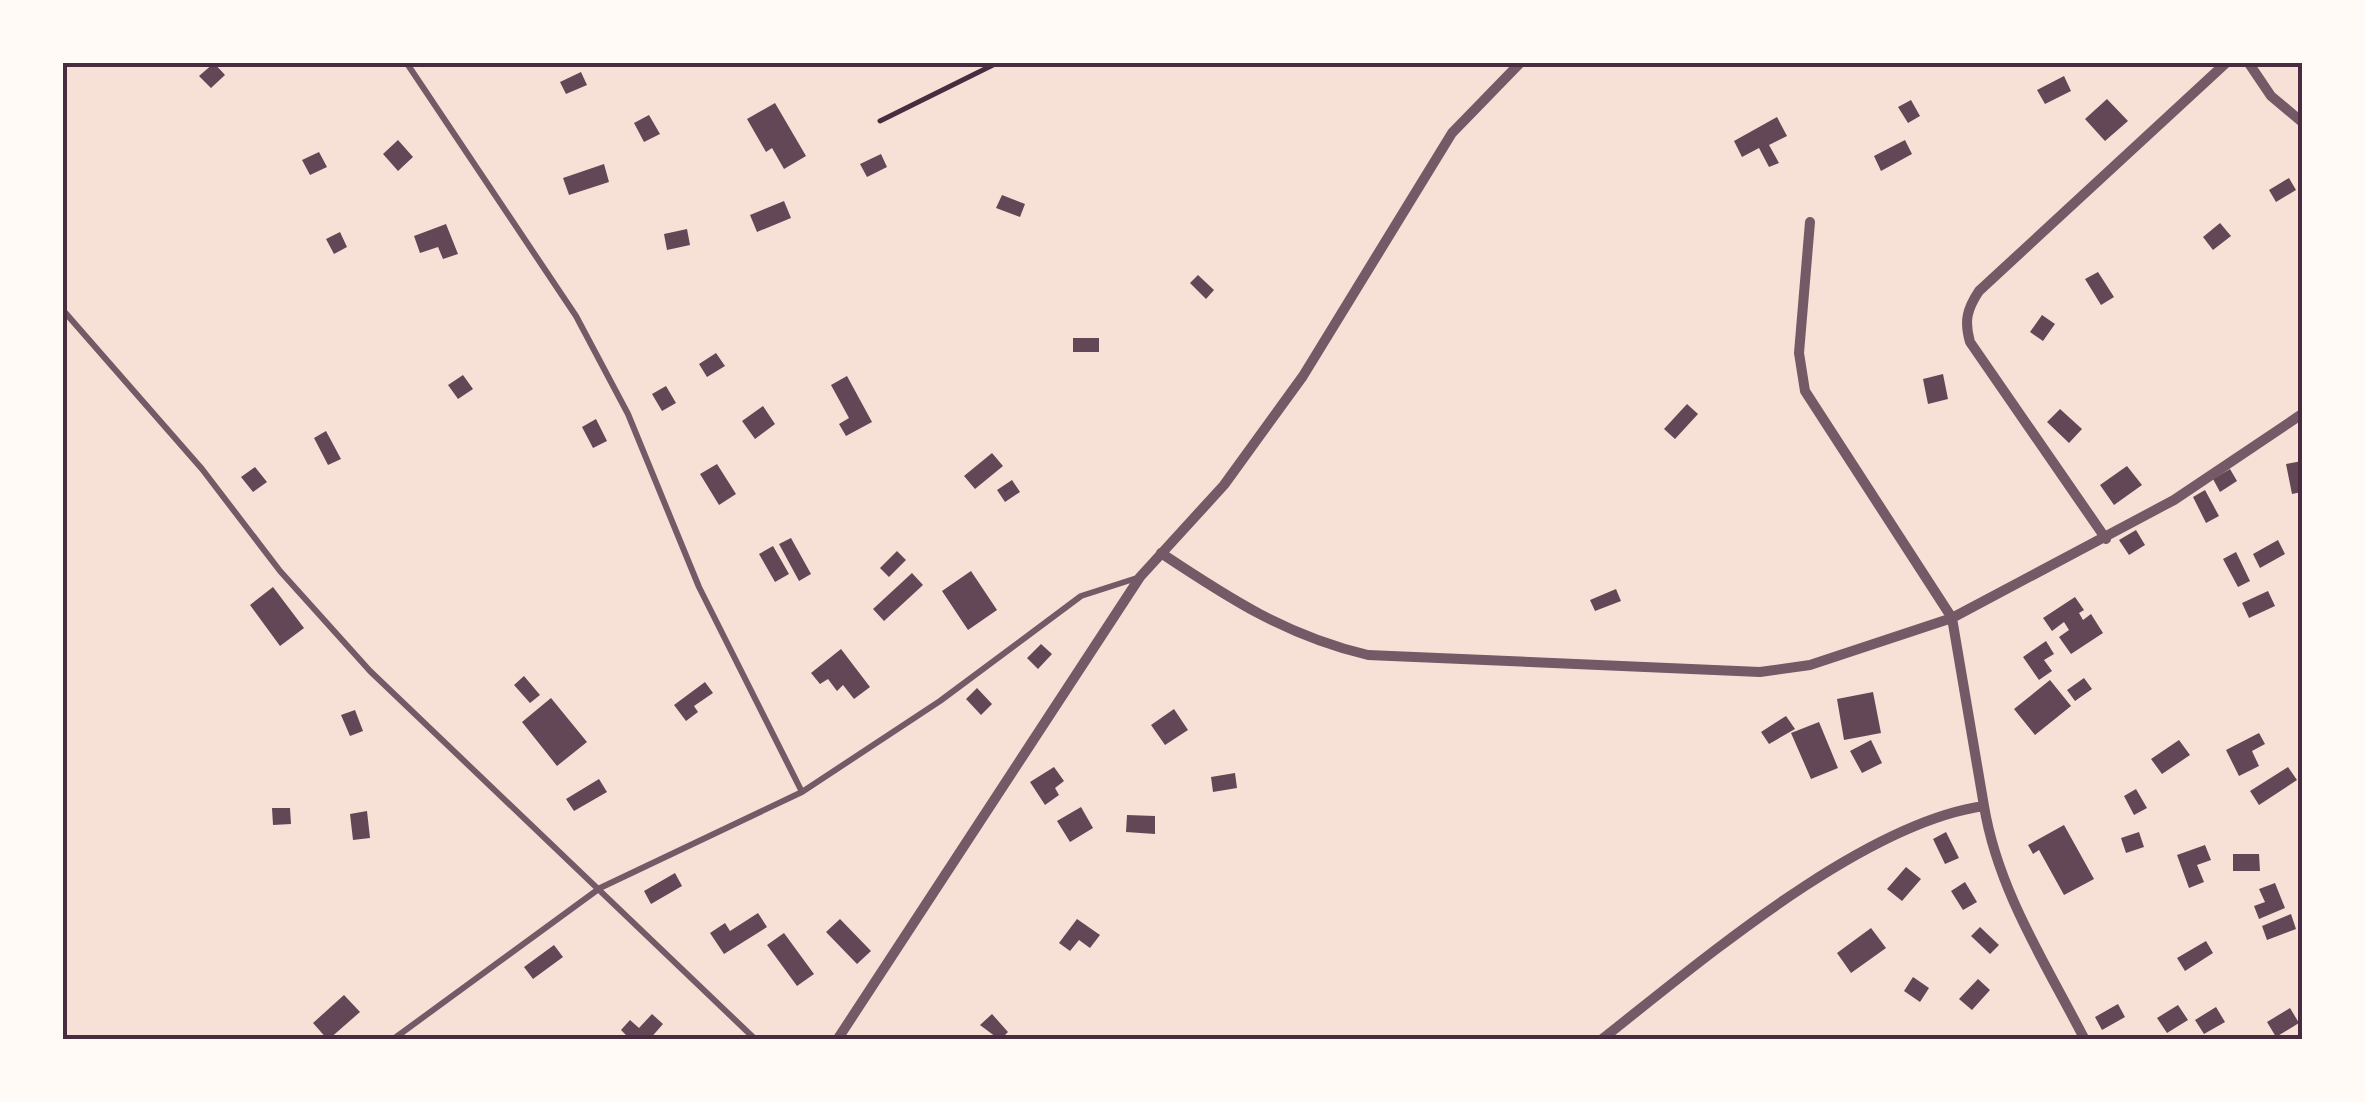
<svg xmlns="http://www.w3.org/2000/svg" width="2365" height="1102" font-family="'PT Sans',sans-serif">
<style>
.building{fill:#644757}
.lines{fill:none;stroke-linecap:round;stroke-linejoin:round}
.path{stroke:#4a2c40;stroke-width:5}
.service{stroke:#755966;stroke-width:6}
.minor{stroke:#755966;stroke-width:10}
.neatline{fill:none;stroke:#4a2c40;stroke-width:4}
</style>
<rect width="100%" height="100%" fill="#f7e1d7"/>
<path class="building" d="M214,63L225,75L211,88L199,76Z
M581,72L587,85L566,94L560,82Z
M2064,76L2071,91L2045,104L2037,90Z
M2107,99L2128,121L2105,141L2085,119Z
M1911,100L1920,116L1908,123L1898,107Z
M775,103L806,156L784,169L772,148L766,152L747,119Z
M649,115L660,134L644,142L634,123Z
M1777,117L1787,136L1769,145L1779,163L1769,167L1759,148L1742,157L1734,141Z
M398,140L413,157L398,171L383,154Z
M1905,140L1912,154L1881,171L1874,156Z
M319,152L327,167L310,175L302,160Z
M881,154L887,167L867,177L860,164Z
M604,164L609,182L569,195L563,178Z
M2289,178L2296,190L2276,202L2269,190Z
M1002,195L1025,204L1020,217L996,208Z
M784,201L791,218L757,232L750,215Z
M2220,223L2231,236L2213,250L2203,237Z
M446,224L458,254L443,259L438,247L420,253L414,236Z
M687,229L690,245L667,250L664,234Z
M340,232L347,247L334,254L326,239Z
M2098,272L2114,297L2101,305L2085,279Z
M1198,275L1214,290L1206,299L1190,283Z
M2042,315L2055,324L2043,341L2030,332Z
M1073,338H1099V352H1073Z
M716,353L725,366L707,377L699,364Z
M1943,374L1948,399L1928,404L1923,379Z
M463,375L473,389L458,399L448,385Z
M847,376L872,422L846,436L839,424L849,418L831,385Z
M666,386L676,403L662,411L652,394Z
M1687,404L1698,414L1675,439L1664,429Z
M763,406L775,424L755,439L742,421Z
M2060,409L2082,429L2069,443L2047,422Z
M596,419L607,441L593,448L582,427Z
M326,431L341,459L328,465L314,438Z
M992,453L1003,466L975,489L964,476Z
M2302,461V492L2292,494L2286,464Z
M717,464L736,494L719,505L700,474Z
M2127,466L2142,485L2114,505L2100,485Z
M255,467L267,482L253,492L241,477Z
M2230,469L2237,481L2220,492L2213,479Z
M1012,480L1020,492L1005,502L997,490Z
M2205,490L2219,516L2206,523L2193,497Z
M2136,530L2145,545L2129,555L2119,540Z
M791,538L811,574L799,581L779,544Z
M2278,540L2285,554L2260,568L2253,554Z
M773,546L789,574L775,582L759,554Z
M897,551L906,560L889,577L880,568Z
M2236,552L2250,581L2238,587L2223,559Z
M971,571L997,610L968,630L942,591Z
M912,573L923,585L884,621L873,609Z
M273,587L304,628L280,646L250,605Z
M1616,589L1621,601L1595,611L1590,600Z
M2268,591L2275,606L2249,618L2242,603Z
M2075,597L2084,610L2079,613L2083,620L2091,614L2103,633L2071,654L2059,637L2069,630L2064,622L2052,631L2043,618Z
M2046,641L2054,654L2044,660L2052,671L2039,680L2023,657Z
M1041,644L1052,654L1038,669L1027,658Z
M841,649L870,687L854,699L843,685L837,691L828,679L820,684L811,673Z
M524,676L540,695L530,703L514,685Z
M2084,678L2092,689L2075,701L2067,690Z
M2050,680L2071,706L2035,735L2014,709Z
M705,682L713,693L694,706L698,712L686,721L674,705Z
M977,688L992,704L981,715L966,699Z
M1873,692L1881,733L1844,740L1837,699Z
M551,698L587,742L557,766L522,722Z
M1174,709L1188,730L1165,745L1151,725Z
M355,710L363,731L350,736L341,715Z
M1786,716L1795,729L1769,744L1761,732Z
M1819,722L1838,768L1811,779L1791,733Z
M2259,733L2265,744L2252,751L2259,766L2239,776L2226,750Z
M1871,740L1882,763L1862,773L1850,751Z
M2179,740L2190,755L2162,774L2151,759Z
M1054,767L1064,781L1055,788L1059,795L1045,805L1030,782Z
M2288,767L2297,780L2259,805L2250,791Z
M1235,773L1237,788L1213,792L1211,777Z
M599,779L607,792L574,811L566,799Z
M2136,789L2147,808L2134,815L2124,796Z
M1081,807L1093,828L1070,842L1057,821Z
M272,808H290L291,824L273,825Z
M367,811L370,838L353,840L350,814Z
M1127,815L1155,816V834L1126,832Z
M2064,825L2094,879L2064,895L2039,850L2033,854L2028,845Z
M1946,832L1959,858L1945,864L1933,839Z
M2139,832L2144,847L2126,853L2121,838Z
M2205,845L2211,860L2197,865L2204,882L2189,888L2177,855Z
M2233,854H2259L2260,871H2233Z
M1906,867L1921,879L1902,901L1887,889Z
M675,873L682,886L651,904L644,891Z
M1965,882L1977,902L1963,910L1951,891Z
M2275,883L2285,908L2259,919L2254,906L2265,902L2259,889Z
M758,913L767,927L724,954L710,933L725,923L730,931Z
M2291,914L2296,929L2267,940L2262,926Z
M840,919L871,951L857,964L826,932Z
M1077,919L1100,935L1090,948L1079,940L1070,951L1059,943Z
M1980,927L1999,945L1990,954L1971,936Z
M1871,928L1886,948L1851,973L1837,953Z
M784,933L814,974L797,986L767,945Z
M2206,941L2213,953L2185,971L2177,958Z
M554,945L563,957L533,979L524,967Z
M1913,977L1929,988L1920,1002L1904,991Z
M1978,979L1990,990L1972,1010L1959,999Z
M344,995L360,1012L328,1040L313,1023Z
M2118,1004L2125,1017L2102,1030L2095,1017Z
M2178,1005L2188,1020L2167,1033L2157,1018Z
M2216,1007L2225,1022L2204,1034L2195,1020Z
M2290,1008L2299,1023L2276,1037L2267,1022Z
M652,1014L663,1024L649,1040H631L621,1030L630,1020L639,1028Z
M992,1014L1008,1032L1000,1040L980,1025Z"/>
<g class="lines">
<path class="path" d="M880,121L999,62"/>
<path class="service" d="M406,62L576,316L628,414L699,587L802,792
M62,309L202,469L280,571L370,671L756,1040
M392,1040L600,888L802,792L940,701L1081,596L1140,577"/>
<path class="minor" d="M2248,62L2271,96L2302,122
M2106,539L1970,342C1964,321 1967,309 1979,291L2227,62
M1161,553C1230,599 1287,636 1368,655L1760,672L1810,665L1952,618L1805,391L1799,353L1810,222
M1984,806C1998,891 2046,964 2085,1040
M837,1040L1140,577L1224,485L1303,376L1452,133L1521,62
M1601,1040C1700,962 1862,823 1984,806L1952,618L2174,500L2302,414"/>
</g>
<rect width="2365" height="1102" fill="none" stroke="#fffaf5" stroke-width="130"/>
<rect x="65" y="65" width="2235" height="972" class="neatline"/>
</svg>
